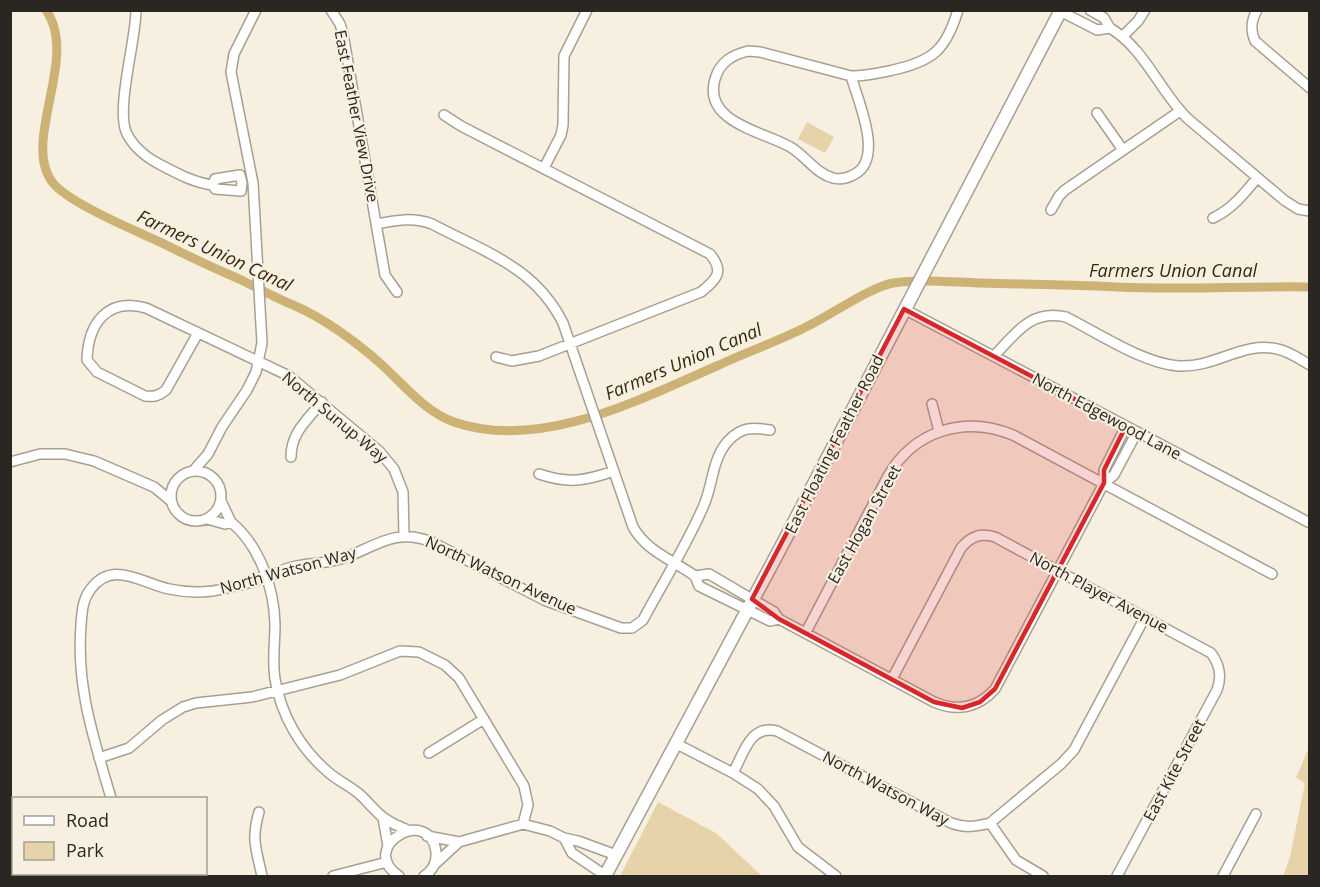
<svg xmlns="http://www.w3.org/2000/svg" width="1320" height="887" font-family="'Open Sans',sans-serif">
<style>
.green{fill:#e6d3a9}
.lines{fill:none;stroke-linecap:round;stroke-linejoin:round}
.canal{stroke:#cdb275;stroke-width:9}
.minor-casing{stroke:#a7a092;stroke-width:12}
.major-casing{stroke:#a7a092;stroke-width:15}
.minor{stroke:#fff;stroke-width:9}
.major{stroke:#fff;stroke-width:12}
.marked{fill:#d62828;fill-opacity:0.2;stroke:#d62828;stroke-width:4.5;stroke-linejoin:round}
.labels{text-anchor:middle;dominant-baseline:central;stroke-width:4.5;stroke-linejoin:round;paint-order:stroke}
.street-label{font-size:16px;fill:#2a2722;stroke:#f7f0e1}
.water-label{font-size:18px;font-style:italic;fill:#352a0d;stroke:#f7f0e1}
</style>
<rect width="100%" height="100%" fill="#f7f0e1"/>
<path class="green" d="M807,122L834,137L825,153L798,139Z
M1309,747V876H1283L1290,857L1305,783L1296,778Z
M658,802L716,833L762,876H620Z"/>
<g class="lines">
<path class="canal" d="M46,10C80,58 20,142 53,183C69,203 134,230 160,242C186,255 211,267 237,278C256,287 273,297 293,305C322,317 358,343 382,365C404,385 424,411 454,422C540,452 641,399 719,365C747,352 776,342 804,328C828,317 870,287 893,283C921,279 949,282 978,283C1024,284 1070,285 1117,287C1181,290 1245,286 1310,287"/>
<defs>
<path id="minor" d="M136,10C136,41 115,110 127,134C135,149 147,158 161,165C178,174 195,183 213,185L215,189L241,191L242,183L240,175L215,179L213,185
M331,10L340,24L343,34L385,275L397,292
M1058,10L1097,30L1110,28L1104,18L1090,10
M1257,10C1251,21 1250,30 1255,41L1310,88
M1110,28C1145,49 1159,90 1187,118L1284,200L1298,209L1310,211
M1123,36L1138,21L1145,10
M748,51L760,52L851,76C858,101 884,158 855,174C848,178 840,180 833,178C817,174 806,157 792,148C766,132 702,123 715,79C720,62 732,55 748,51Z
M851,76C866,76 879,73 893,70C933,61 946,50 958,10
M1097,113L1123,150
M444,115L461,126L710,254C725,272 716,280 701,292L539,356L512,361L496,357
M544,168L561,135L563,125L564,56L587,10
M1051,210L1059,196L1065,190L1180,111
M1213,218C1232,209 1244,194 1257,178
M377,224C396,220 414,217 432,224C485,252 535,267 563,323L633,527C647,552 673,560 695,576
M904,309L1310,523
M198,333L166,390C159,396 154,397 145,396L97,372L87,360C88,324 107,297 146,308L289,376L379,451L394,469L403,492L404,535
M994,356C1016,333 1031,309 1066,317C1098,333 1144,364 1179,366C1215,368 1243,341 1277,349C1289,351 1299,359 1310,365
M932,404L939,431
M1126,426L1104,470V483L1114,475L1137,432
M291,457C291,433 307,420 322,402
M10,462L40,454H65L94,461L154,487L171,501
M194,470L208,454L222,427L247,390L256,372L262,343L253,183L231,72L234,54L256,10
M171 496a25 25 0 1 1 50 0a25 25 0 1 1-50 0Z
M539,474C569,484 585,481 614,471
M207,519L225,524L231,522L221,501
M231,522C260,546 274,588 275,624C275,642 272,660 275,679C281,715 300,748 328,772C337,780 348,785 358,793C367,800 374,811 384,818C391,823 400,827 408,830
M709,574L774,612L779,619L770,621L699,586L695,576Z
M779,619L934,702C957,712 978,708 995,689L1104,483
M806,632L888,476C914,431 964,415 1013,435L1272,574
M892,679L961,548C971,536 980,533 995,537L1211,653C1220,665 1222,676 1217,690L1117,876
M675,743L733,773L758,789L774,806L798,847L836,876
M429,753L484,719
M99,758L129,748L162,720L183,707L196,703L252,697L340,675L400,651L419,652L445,665L459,678L524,786L528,805L523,824
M733,773C744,753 750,724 777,731L951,823C965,828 975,827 990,823L1016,860L1043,876
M111,798C94,739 76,688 81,625C82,613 82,601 90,590C112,559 141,583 169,589C188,593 209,593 227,588C240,585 254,582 267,577C275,574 283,569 292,567C307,563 322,564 337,560C373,550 392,526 432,542L544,600L621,628H632L643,620C663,582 687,545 704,505C713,484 712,459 728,441C741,427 752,427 770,430
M259,812C251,840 256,848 262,876
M383,818L388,846
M990,823L1061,764L1074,750L1145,617
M427,836L459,842L523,824L550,831L564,838L578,841L616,855
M564,838L572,853L606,876
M435,864L459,842
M145,874L147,876
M333,876L387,862
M399,876C356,847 430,804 436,852C437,863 432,871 424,876
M1223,876L1256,814"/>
<path id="major" d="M605,876L780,549L1061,10"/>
</defs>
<use href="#minor" class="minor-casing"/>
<use href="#major" class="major-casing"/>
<use href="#minor" class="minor"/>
<use href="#major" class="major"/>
</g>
<path class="marked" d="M904,309L1126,426L1104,470V483L995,689L980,702L962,708L934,702L779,619L752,599Z"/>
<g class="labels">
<g class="street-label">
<text transform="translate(357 116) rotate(79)">East Feather View Drive</text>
<text transform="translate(1107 416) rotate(28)">North Edgewood Lane</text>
<text transform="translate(335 417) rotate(40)">North Sunup Way</text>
<text transform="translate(834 444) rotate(-63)">East Floating Feather Road</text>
<text transform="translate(864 524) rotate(-61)">East Hogan Street</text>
<text transform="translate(288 570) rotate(-15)">North Watson Way</text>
<text transform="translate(501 575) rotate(25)">North Watson Avenue</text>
<text transform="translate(1099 592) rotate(28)">North Player Avenue</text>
<text transform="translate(1174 770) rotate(-62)">East Kite Street</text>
<text transform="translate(886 788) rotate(28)">North Watson Way</text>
</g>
<g class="water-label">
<text transform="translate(215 250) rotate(25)">Farmers Union Canal</text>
<text x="1173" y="270">Farmers Union Canal</text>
<text transform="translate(683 361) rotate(-23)">Farmers Union Canal</text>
</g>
</g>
<rect width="1320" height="887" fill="none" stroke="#2a2722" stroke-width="24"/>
<rect x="12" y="797" width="195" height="78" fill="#f7f0e1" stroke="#a5a095" stroke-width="1.5"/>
<rect x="24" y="816" width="30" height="9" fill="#ffffff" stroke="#a5a095" stroke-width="1.5"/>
<text x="66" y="827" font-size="18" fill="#2a2722">Road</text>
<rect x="24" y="842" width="30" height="18" fill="#e6d3a9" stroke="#a5a095" stroke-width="1.5"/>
<text x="66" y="857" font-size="18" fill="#2a2722">Park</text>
</svg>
